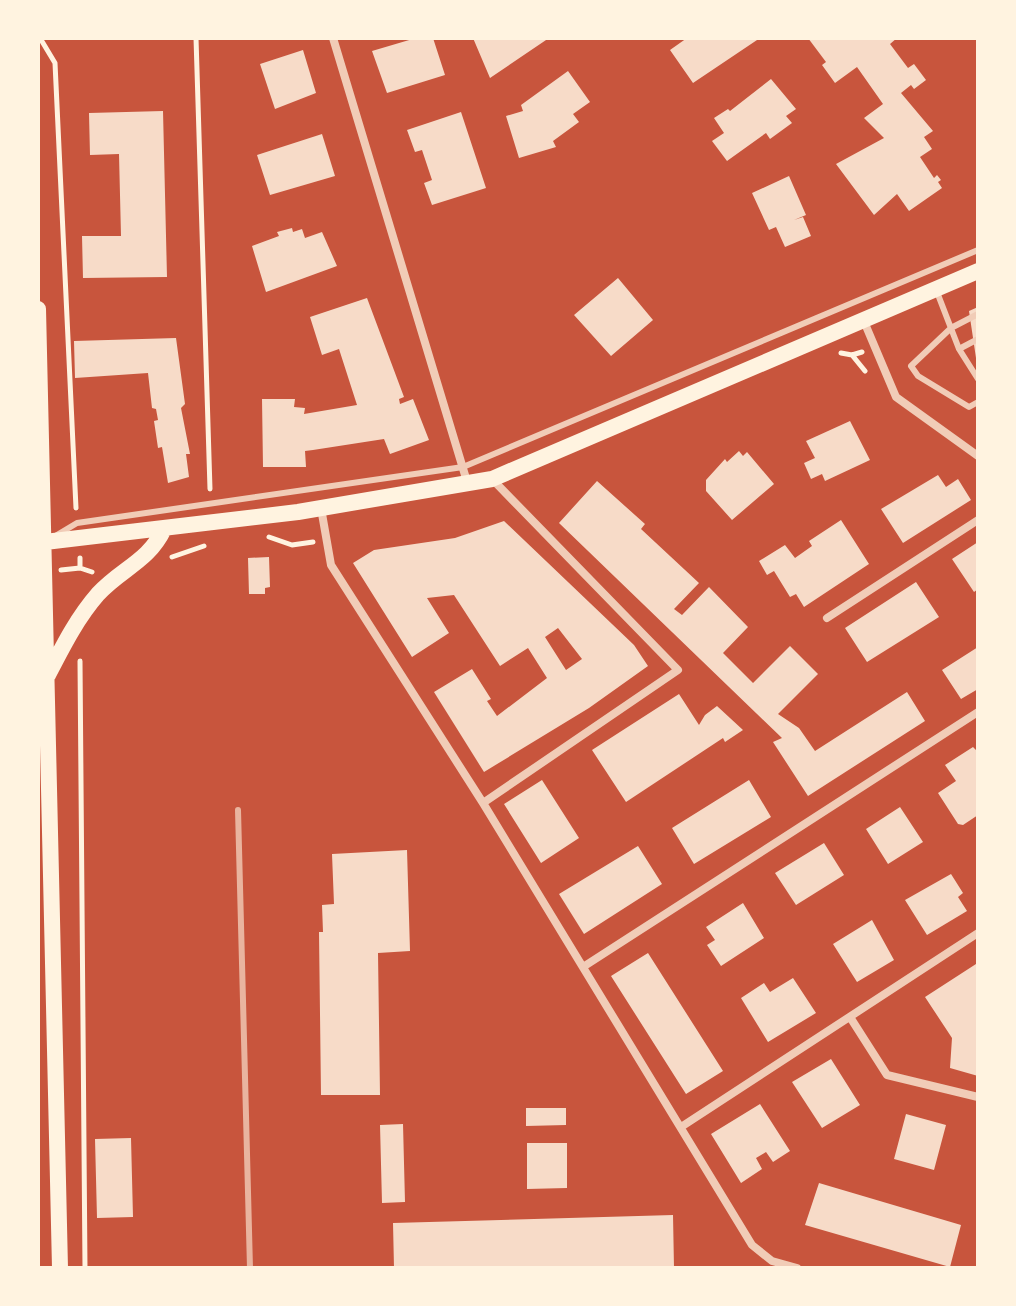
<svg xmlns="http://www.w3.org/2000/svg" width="1016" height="1306" font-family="'Fira Sans Condensed',sans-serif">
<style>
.building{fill:#f7dbc8;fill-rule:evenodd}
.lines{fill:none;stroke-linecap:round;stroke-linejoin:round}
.path{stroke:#fff3e0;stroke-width:5}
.service{stroke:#f1ccb7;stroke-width:6}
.minor{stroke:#f1ccb7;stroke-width:8}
.secondary{stroke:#fff3e0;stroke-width:16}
.rail{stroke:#e9b49f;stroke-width:6}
</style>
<rect width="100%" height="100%" fill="#c8553d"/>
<path class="building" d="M416,38H433L445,75L387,93L372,51Z
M473,38H549L490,78Z
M687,38H760L693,83L670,50Z
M808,38H897L890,44L908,68L914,64L926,80L914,89L911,85L901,93L933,131L924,137L932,149L920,157L934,178L937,175L941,180L938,182L942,188L909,211L897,194L874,215L836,164L884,138L864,118L883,104L857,67L835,83L822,65L826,62Z
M303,50L316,93L275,109L260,64Z
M568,71L590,102L573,114L579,122L553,141L556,147L519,158L506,116L523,111L521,105Z
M771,79L796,109L786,116L792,123L770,139L766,133L727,161L712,141L724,133L714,118L728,109L730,111Z
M163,111L167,277L83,278L82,236H121L119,154L90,155L89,113Z
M461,112L486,188L432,205L424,183L432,180L422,150L415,152L407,130Z
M322,134L335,176L270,195L257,155Z
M789,176L806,215L794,220L803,217L811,236L785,247L776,227L769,230L752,193Z
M292,228L293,232L302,229L305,238L322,232L337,266L266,292L252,246L279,236L277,232Z
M618,278L653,320L611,356L574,315Z
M367,298L404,397L399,399L400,404L413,399L429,440L390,454L384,439L313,450L305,451L306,467H263L262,399H295L294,407L305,408L304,414L357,405L339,349L322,355L310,317Z
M978,307V358H976L969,311Z
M176,338L185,404L181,408L190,454H186L189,477L168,483L162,447L158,448L154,421L158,420L156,409L152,408L148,373L75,378L74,341Z
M850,421L870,460L825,481L822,474L811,479L804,463L815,458L806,441Z
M739,451L743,456L747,452L774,484L732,520L706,491V480L725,459L727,462Z
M938,475L946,487L958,479L971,500L903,543L881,509Z
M597,481L645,524L641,529L699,583L674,609L682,615L709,587L748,627L723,653L753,683L790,646L818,674L778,714L799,728L815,751L907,692L925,721L808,796L773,742L782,738L559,523Z
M841,520L869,564L804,607L796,594L790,597L774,571L767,575L759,561L785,545L795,558L812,546L809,541Z
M504,521L634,645L648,666L589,708L484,772L434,692L472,669L491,699L487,701L497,716L547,678L528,648L500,666L454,595L427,598L449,633L412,657L353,563L374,550L455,538ZM558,628L582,659L566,670L545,637Z
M978,542V589L974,592L952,559Z
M269,557L270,587L265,588V594H249L248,558Z
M916,582L939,617L867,662L845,628Z
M978,647V689L961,699L942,670Z
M679,694L699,725L705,715L717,706L743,730L725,742L723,738L626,802L592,750Z
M973,747L978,752V815L963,825L958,824L938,793L956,781L945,765Z
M542,780L579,838L541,863L504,804Z
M749,780L771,817L694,864L672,828Z
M900,807L923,842L888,864L866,829Z
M824,843L844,875L796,905L775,873Z
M638,846L662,884L584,934L559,894Z
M407,850L410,951L378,953L380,1095H321L319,932H323L322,905L334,904L332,854Z
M951,874L963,893L958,897L967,911L927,935L905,900Z
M743,903L764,938L721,966L707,945L715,940L706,927Z
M872,920L894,960L857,982L833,944Z
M648,953L723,1071L686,1094L611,976Z
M976,964L978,966V1076L950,1068L952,1038L925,997Z
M793,978L816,1013L768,1042L741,998L764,983L770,992Z
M831,1059L860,1105L822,1128L792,1082Z
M760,1104L790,1151L773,1162L766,1152L756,1158L762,1169L741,1183L711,1134Z
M526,1108H566V1125L526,1126Z
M906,1114L946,1125L934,1170L894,1159Z
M403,1124L405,1202L382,1203L380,1125Z
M131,1138L133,1217L97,1218L95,1139Z
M527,1143H567V1188L527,1189Z
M819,1183L961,1225L950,1267L805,1225Z
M673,1215L674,1268H394L393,1223Z"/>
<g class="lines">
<path class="path" d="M40,38L55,63L76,508
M196,38L210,489
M841,353L852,355L862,352
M852,355L865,371
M269,537L292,545L313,542
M172,557L204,546
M80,558V568L92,572
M61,570L80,568
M80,661L85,1268"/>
<path class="service" d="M937,292L959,349L978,339
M978,314L951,328L911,366L918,376L969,407L978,402
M959,349L978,379
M57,535L77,523L463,467L978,250"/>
<path class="minor" d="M333,38L468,485
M863,319L896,397L978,456
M321,508L331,565L483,803L752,1245L772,1261L797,1268
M827,618L978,520
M483,803L678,670L492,479
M583,967L978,712
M850,1017L887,1075L978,1097
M681,1127L978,933"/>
<path class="secondary" d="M38,309L60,1268
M45,542L298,512L492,479L978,271
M48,675C63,646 77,618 98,594C122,568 148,562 164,529"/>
<path class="rail" d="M238,810L250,1268"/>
</g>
<rect width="1016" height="1306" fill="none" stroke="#fff3e0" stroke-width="80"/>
</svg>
